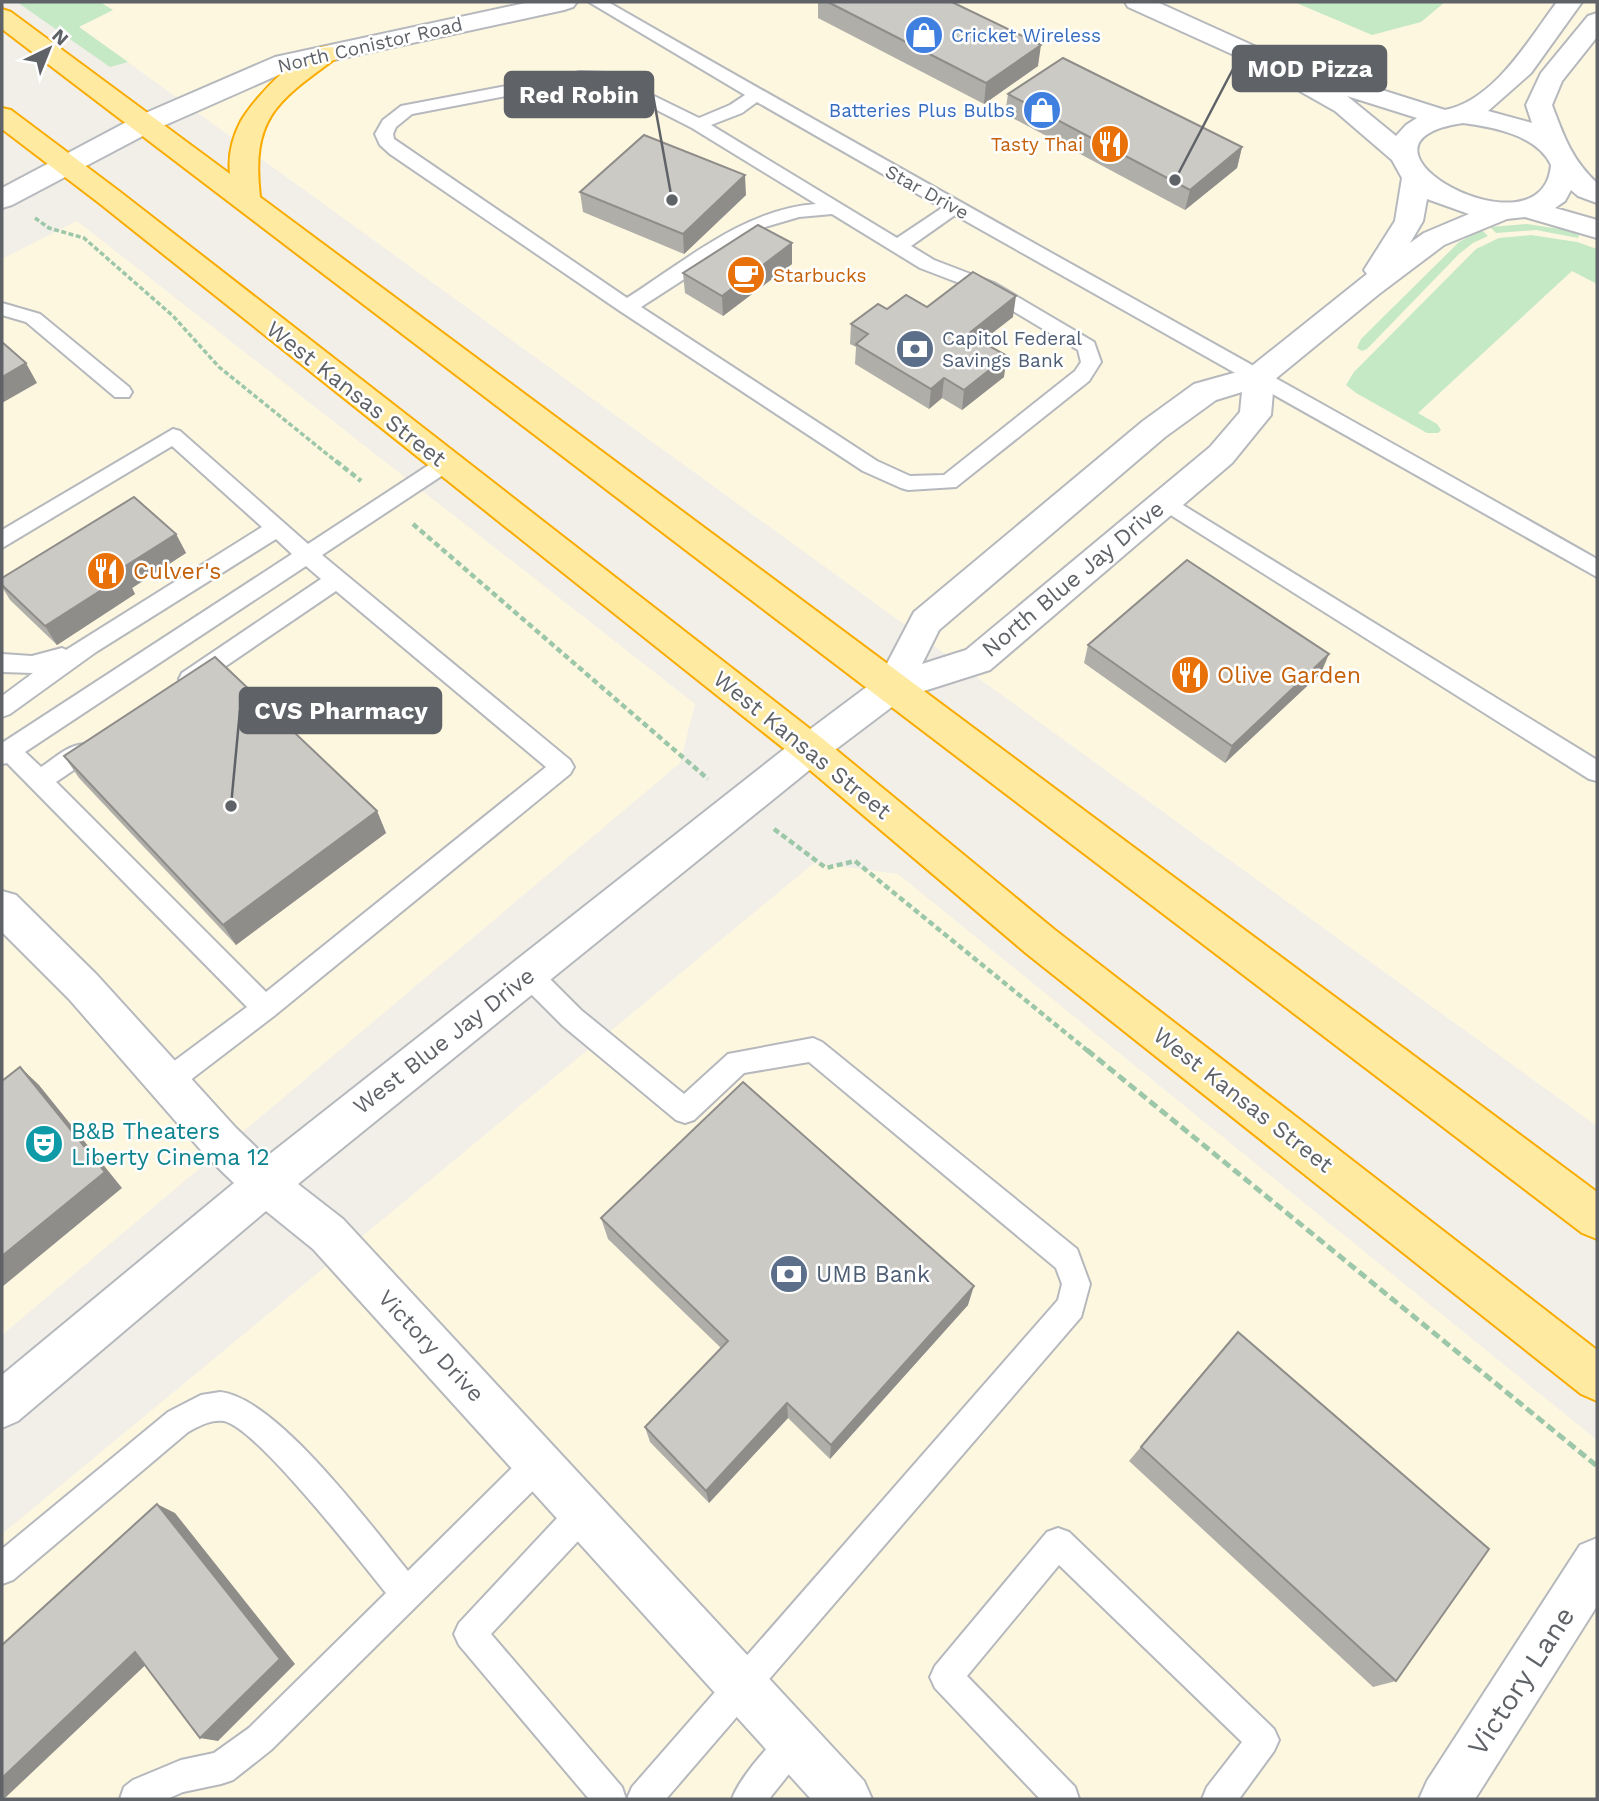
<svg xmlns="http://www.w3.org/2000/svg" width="1599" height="1801" font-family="'Work Sans',sans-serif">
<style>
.commercial{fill:#fef7e0}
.green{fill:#c5e8c5}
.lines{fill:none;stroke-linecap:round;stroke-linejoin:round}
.service-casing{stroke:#b5b8bc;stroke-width:4}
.minor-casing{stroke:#b5b8bc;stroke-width:4}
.secondary-casing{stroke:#b6babf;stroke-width:4}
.trunk-casing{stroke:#f9ab00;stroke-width:4}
.path-far2{stroke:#9cc7a9;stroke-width:3.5;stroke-dasharray:5 2.5;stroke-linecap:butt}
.path-far1{stroke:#9cc7a9;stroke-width:4.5;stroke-dasharray:6 3.5;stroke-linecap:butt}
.path{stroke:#9cc7a9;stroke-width:5;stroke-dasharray:9 4.5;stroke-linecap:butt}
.service{fill:#fff;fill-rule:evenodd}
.minor{fill:#fff;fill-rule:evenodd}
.secondary{fill:#fff;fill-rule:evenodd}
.trunk{fill:#feeaa1;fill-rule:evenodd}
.wall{fill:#afaea9}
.shaded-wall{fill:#8f8d8a}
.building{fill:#cccac5;stroke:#8f8d8a;stroke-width:2}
.labels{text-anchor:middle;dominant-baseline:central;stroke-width:5;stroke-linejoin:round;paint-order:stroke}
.far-shop-label{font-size:19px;fill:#366cbe;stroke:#fff;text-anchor:start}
.far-street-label{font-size:19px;fill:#5f6368;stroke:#fff}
.far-food-label{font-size:19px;fill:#c56008;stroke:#fff;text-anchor:end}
.far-service-label{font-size:19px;fill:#4e5e75;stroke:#fff;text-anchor:start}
.street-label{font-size:23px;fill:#5f6368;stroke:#fff}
.food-label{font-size:23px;fill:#c56008;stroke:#fff;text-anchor:start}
.culture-label{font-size:23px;fill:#0d838f;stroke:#fff;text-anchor:start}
.service-label{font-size:23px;fill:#4e5e75;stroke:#fff;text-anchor:start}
.near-street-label{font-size:28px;fill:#5f6368;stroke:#fff}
.leader{fill:none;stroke:#5f6368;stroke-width:2.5}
.callout-dot{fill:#5f6368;stroke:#fff;stroke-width:2.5}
.callout{fill:#5f6368;stroke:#5f6368;stroke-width:2.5}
.callout-label{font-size:24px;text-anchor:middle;font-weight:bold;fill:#fff}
</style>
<rect width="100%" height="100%" fill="#f1efe8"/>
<path class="commercial" d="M100,2H1597V1126L78,26L112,10Z
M77,221L695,704L680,763L2,1335V259Z
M814,863L898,874L1597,1440V1799H2V1534Z"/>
<path class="green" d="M17,2H100L113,10L79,27L128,62L110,67Z
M1294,2H1445L1421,22L1372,35Z
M1527,224L1580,232L1578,238L1536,230L1496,233L1490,227Z
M1482,230L1488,236L1473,243L1459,254L1367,349L1362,351L1357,348L1361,339L1459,242Z
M1531,235L1577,242L1597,249V284L1572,271L1418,413L1437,424L1441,430L1438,433H1427L1356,393L1346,385L1354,372L1476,249L1499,238Z"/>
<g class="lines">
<defs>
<path id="service" d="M589,2H608C936,191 1268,372 1597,559V577L955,215L911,246L934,260L994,283L1094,342L1101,362L1089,381L956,487L908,490L901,488L863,471L620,311L390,154L380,145L375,134L383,120L401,106L580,72L607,73L699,118L730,105L745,95ZM580,82L604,83L692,128L816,204C745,209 685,261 627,298L394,139L393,134L396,127L412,114ZM757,102L942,208L897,238L711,125L742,113ZM832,214L920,268L980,291L1078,350L1081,362L1075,371L944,475L910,476L877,461L641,307L765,227L799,217Z
M2,303L40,314L129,387L132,392L129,397H115L26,322L2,315Z
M173,429L180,431L308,544L438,459L445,457L452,459L455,464L452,469L322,555L570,760L574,767L570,774L274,1016L176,1091L167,1094L158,1091L154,1082L158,1073L247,1007L7,763L2,764V743L292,554L276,539L96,652L10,714L2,717V696L33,673L2,672V654L32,656L62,648L66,650L262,527L172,446L2,548V530ZM306,566L321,579L182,673L179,679L182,685L190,688L198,685L336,591L546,767L266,992L56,782L90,759L94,752L90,745C73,740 55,758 41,767L25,752Z
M1165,494L1597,760V781L1589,779L1158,507L1155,502L1158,497Z
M528,963L537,966L581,1010L684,1094L728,1054L813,1038L822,1042L1077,1249L1090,1284L1081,1317L666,1799H627L632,1787L1058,1300L1062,1284L1056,1268L809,1062L744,1073L694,1120L685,1123L676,1120L563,1026L519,982L515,974L519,966Z
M220,1392C276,1397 372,1527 408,1571L528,1452L539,1448L550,1452L554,1463L550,1474L271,1750L233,1780L221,1784L183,1792L167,1799H120L124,1787L133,1780L181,1760L214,1753L249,1728L386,1593C360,1561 257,1428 224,1421C211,1419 199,1426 188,1432L13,1580L2,1584V1549L168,1412L201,1395Z
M584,1497L595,1501L599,1512L595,1523L491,1634L622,1787L626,1799H589L459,1645L454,1634L459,1623L573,1501Z
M1058,1528L1069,1532L1274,1729L1279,1740L1274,1751L1239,1799H1202L1207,1787L1242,1742L1059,1565L967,1676L1075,1787L1079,1799H1040L935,1688L930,1677L935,1666L1047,1532Z
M794,1727L805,1732L810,1743L805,1754L769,1799H732C739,1779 774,1735 794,1727Z"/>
<path id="minor" d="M530,2H577L573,7L564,10L292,69L154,130L144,132L134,130L131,124L134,118L275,57Z
M1125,2H1157L1263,50L1314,77L1325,72L1445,110C1495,100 1529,39 1557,2H1582L1531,73L1488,111L1532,123L1526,105L1541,73L1588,16L1597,13V37L1562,81L1552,105C1564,137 1572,160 1597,183V203L1578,196L1571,190L1565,201L1555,208L1597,220V238L1525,217L1507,219L1444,245L1379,294L1274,380L1271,415L1232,463L990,670L905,697L823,759L298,1184L343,1219L864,1781L872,1799H811L313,1249L266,1211L18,1421L2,1428V1375L234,1183L206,1156L69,999L2,932V891L16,895L97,975L236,1128L266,1157L797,739L880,677L914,612L1143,421L1194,384L1248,369L1367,274L1364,270L1395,221L1402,178L1392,160L1335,111L1245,60L1128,7ZM1347,96L1417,118L1406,125L1396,136ZM1463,123C1493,127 1537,135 1551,165C1543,262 1325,143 1463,123ZM1427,199L1469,214L1424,233L1410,243L1423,221ZM1242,392L1240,412L1210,447L966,650L922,664L939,630L1165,437L1216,400Z
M1597,1538V1606L1475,1799H1419L1427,1781L1580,1545Z"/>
<path id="secondary" d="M144,116L154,118L157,124L154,130L12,205L2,208V188L134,118Z"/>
<path id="trunk" d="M2,9L11,12L230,174C228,156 232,138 241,121C255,97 307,40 336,48L340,53L336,58C276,102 251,118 260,197L1597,1192V1239L1582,1233L2,29Z
M2,108L11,110L119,191L823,739L1055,930L1597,1350V1401L1581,1394L1027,954L797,759L99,203L2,129Z"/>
</defs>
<use href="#service" class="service-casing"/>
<use href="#minor" class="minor-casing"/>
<use href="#secondary" class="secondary-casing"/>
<use href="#trunk" class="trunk-casing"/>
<path class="path-far2" d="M35,218L49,228L84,238L173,316L219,367L338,463"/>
<path class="path-far1" d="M336,461L361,481
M413,524L708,779
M774,829L826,868L855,861L1089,1052"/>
<path class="path" d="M1087,1050L1597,1466"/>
<use href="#service" class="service"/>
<use href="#minor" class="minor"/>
<use href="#secondary" class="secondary"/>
<use href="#trunk" class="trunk"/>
</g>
<path class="wall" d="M818,2H952L1038,66L984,104L818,18Z
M1008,94L1242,147L1237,168L1185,210L1005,114Z
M580,192L746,195L684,254L583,212Z
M792,243V264L723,316L685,293L683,273Z
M927,307L1013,317L981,342L1004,377L962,410L942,398L929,409L855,364L856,347L850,344L851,324L887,309Z
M176,534L186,553L132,588L135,594L57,645L10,600L2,587V578Z
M1088,645L1321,673L1225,763L1084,663Z
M64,756L377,811L386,833L236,945L79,778Z
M601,1218L968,1305L830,1459L788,1418L709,1503L650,1442L645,1427L721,1348L608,1239Z
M1223,1349L1396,1681L1373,1687L1129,1461Z"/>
<path class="shaded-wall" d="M1041,45L1038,66L984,104L986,83Z
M1242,147L1237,168L1185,210L1190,190Z
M745,175L746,195L684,254L683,234Z
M792,243V264L723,316L722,296Z
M1016,296L1013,317L965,354L968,334Z
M1007,356L1004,377L962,410L964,390Z
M26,363L37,383L2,403V377Z
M944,378L942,398L929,409L931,389Z
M176,534L186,553L132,588L135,594L57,645L45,626L119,570Z
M1329,654L1321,673L1225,763L1232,746Z
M377,811L386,833L236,945L223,925Z
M20,1067L39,1085L122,1188L2,1287V1256Z
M974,1286L968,1305L830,1459L831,1445Z
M787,1403L788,1418L709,1503L706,1491Z
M157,1504L175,1513L295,1664L218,1741L200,1738Z
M135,1652L154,1657L4,1799H2V1778Z"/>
<path class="building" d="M828,2H952L1041,45L986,83Z
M1063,58L1242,147L1190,190L1008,94Z
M644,135L745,175L683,234L580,192Z
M758,225L792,243L722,296L683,273Z
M973,272L1016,296L968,334L1007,356L964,390L944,378L931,389L856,344L868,334L851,324L878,304L887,309L906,295L927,307Z
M2,342L26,363L2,377Z
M134,497L176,534L119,570L125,575L45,626L2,585V578Z
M1187,560L1329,654L1232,746L1088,645Z
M215,657L377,811L223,925L64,756Z
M20,1067L105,1172L2,1256V1081Z
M743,1082L974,1286L831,1445L787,1403L706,1491L645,1427L728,1341L601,1218Z
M1238,1332L1489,1549L1396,1681L1141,1447Z
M157,1504L280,1659L200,1738L135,1652L2,1778V1645Z"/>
<defs>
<symbol id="shop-disc" viewBox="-11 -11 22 22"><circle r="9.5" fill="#3f7fe0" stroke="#fff"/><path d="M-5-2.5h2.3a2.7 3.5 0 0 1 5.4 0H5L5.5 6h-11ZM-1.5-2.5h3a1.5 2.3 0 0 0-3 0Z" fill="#fff"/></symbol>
<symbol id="restaurant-disc" viewBox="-11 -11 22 22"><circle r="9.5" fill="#e8710a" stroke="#fff"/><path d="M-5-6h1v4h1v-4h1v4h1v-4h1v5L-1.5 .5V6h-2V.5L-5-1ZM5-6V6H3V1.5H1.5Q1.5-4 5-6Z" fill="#fff"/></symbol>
<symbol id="cafe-disc" viewBox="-11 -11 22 22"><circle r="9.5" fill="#e8710a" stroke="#fff"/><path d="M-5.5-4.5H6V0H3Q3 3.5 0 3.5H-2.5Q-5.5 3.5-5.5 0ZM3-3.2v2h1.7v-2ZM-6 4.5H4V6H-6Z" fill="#fff"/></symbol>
<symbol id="bank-disc" viewBox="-11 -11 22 22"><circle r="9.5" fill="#5c6f8a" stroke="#fff"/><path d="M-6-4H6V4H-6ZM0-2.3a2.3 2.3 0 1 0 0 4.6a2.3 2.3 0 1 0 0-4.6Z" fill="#fff"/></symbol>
<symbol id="theatre-disc" viewBox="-11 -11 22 22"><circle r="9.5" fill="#0f9aa8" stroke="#fff"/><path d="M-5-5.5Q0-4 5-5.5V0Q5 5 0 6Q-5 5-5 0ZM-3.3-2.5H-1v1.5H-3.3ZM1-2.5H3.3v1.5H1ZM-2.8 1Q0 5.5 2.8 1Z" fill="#fff"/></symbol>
</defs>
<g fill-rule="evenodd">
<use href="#shop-disc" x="902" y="13" width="44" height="44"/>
<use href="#shop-disc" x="1020" y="88" width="44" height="44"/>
<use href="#restaurant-disc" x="1088" y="122" width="44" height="44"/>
<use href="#cafe-disc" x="724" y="253" width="44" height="44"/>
<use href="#bank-disc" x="893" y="327" width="44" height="44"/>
<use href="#restaurant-disc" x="84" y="549" width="44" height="44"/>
<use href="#restaurant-disc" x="1168" y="653" width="44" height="44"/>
<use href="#theatre-disc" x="22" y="1122" width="44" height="44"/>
<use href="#bank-disc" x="767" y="1252" width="44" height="44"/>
</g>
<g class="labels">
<g class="far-shop-label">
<text x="951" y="35">Cricket Wireless</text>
<text x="1015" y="110" text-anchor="end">Batteries Plus Bulbs</text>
</g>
<g class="far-street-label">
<text transform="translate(370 45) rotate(-13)">North Conistor Road</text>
<text transform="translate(927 192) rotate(29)">Star Drive</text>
</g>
<g class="far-food-label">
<text x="1083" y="144">Tasty Thai</text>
<text x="773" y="275" text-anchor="start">Starbucks</text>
</g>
<g class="far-service-label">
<text x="942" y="338">Capitol Federal<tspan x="942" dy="22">Savings Bank</tspan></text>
</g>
<g class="street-label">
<text transform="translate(356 394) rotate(38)">West Kansas Street</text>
<text transform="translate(1073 579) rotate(-40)">North Blue Jay Drive</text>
<text transform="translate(802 745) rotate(39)">West Kansas Street</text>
<text transform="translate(444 1041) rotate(-38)">West Blue Jay Drive</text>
<text transform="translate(1243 1100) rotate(38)">West Kansas Street</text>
<text transform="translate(431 1346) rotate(47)">Victory Drive</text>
</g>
<g class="food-label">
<text x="133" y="571">Culver's</text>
<text x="1217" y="675">Olive Garden</text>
</g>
<g class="culture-label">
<text x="71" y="1131">B&amp;B Theaters<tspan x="71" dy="26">Liberty Cinema 12</tspan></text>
</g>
<g class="service-label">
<text x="816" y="1274">UMB Bank</text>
</g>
<g class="near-street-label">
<text transform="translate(1521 1681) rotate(-57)">Victory Lane</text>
</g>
</g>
<path class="leader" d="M1175 180L1233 69M672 200L653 95M231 806L240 710"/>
<g class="callout-dot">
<circle cx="1175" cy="180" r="7"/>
<circle cx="672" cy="200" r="7"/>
<circle cx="231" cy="806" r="7"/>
</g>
<g class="callout">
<rect x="1233" y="46" width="153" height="45" rx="7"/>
<rect x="505" y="72" width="148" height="45" rx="7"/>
<rect x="240" y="688" width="201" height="45" rx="7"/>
</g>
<g class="callout-label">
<text x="1310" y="77">MOD Pizza</text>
<text x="579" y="103">Red Robin</text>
<text x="341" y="719">CVS Pharmacy</text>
</g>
<rect width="1599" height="1801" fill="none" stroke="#5f6368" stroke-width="7"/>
<g transform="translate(49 49) rotate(43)" stroke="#ffffff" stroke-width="5" paint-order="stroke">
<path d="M0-5L12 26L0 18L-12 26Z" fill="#5f6368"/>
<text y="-10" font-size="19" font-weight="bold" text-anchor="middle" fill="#5f6368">N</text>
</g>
</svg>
